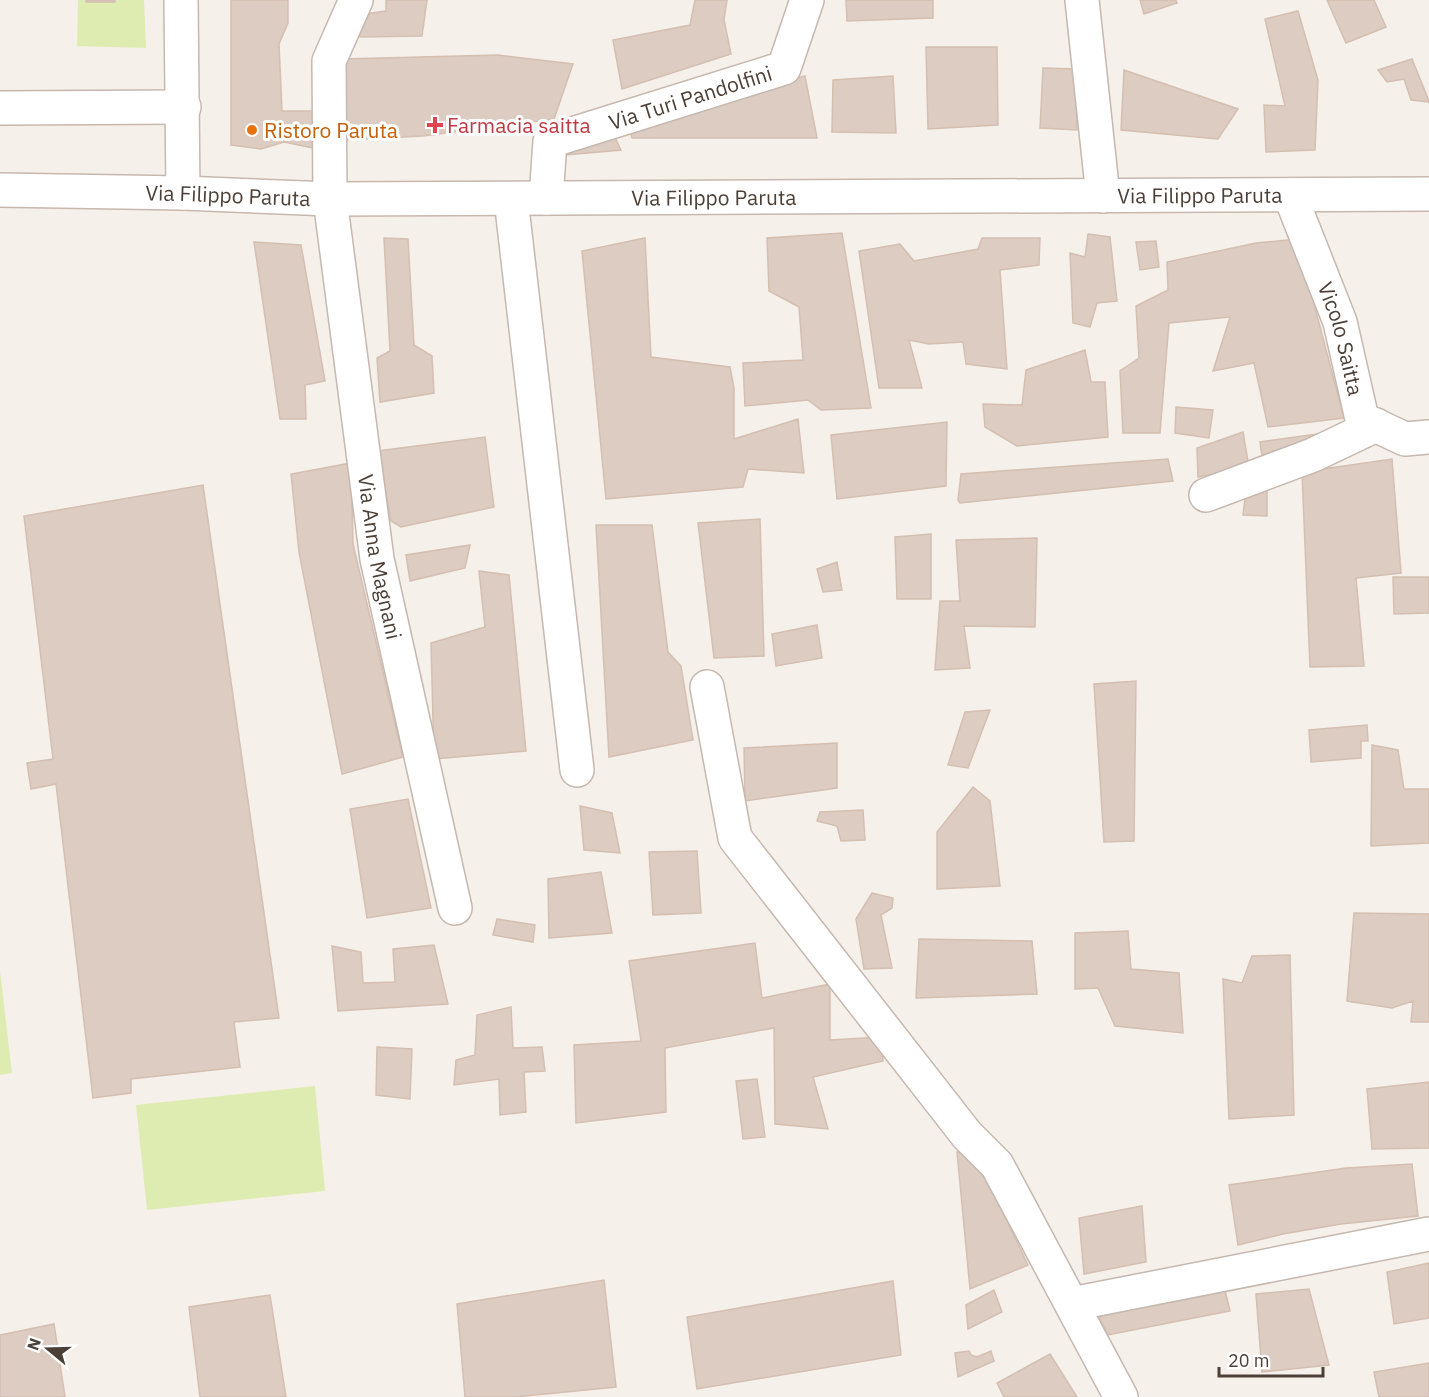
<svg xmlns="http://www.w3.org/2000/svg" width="1429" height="1397" font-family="'IBM Plex Sans',sans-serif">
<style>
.green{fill:#dfecb1}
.building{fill:#dcccc2;stroke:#d4bfb1;stroke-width:1.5}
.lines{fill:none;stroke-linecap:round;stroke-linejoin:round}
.minor-casing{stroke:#c5b8af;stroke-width:36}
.tertiary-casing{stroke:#c5b8af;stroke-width:36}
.minor{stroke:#fff;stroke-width:33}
.tertiary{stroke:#fff;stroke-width:33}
.health-dot{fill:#e0444e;stroke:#fff;stroke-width:2}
.food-dot{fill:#e8710a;stroke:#fff;stroke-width:2}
.labels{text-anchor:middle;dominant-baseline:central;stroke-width:6;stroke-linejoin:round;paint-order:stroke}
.street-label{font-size:21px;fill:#4b3f37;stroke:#fff}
.health-label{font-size:21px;fill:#be3a42;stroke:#fff;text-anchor:start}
.food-label{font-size:21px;fill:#c56008;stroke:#fff;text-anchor:start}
</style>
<rect width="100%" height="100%" fill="#f6f0ea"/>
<path class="green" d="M78,0H144L146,48L77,46Z
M0,971L12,1073L0,1075Z
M315,1086L325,1191L147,1210L136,1105Z"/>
<path class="building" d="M86,0H115V2H86Z
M231,0H288V23L279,44L282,111H316L318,149L284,142L261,149L231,145Z
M386,0H427L422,36L360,37L358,15L386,11Z
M695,0H727L724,20L731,54L622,89L613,40L690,25Z
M846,0H933V18L847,21Z
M1140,0H1176L1177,3L1144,14Z
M1327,0H1374L1386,27L1346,43Z
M1298,11L1318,80L1315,150L1266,152L1264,105L1285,106L1265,19Z
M926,47H997L998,125L928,129Z
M498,55L573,64L554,119L423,136L343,140L342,59Z
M1412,59L1429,101V102L1411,100L1404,79L1387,82L1378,70Z
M1043,68L1076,69L1077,130L1040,128Z
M1124,70L1238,109L1218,139L1121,130Z
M805,76L817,138H632L627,118Z
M893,76L896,133L832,132L833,80Z
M612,131L621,150L554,156Z
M842,233L871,408L821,410L808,400L745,406L743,363L803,360L799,307L769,291L767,238Z
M1088,234L1110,237L1117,301L1097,303L1090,327L1073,323L1070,253L1085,257Z
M384,238L408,239L414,345L432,356L434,393L380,402L377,358L390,351Z
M645,238L651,357L730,367L734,388V439L798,419L804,473L748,469L743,487L606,499L582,251Z
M982,238H1040L1039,265L1000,270L1007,369L966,364L963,342L929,344L909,340L922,388H879L859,251L900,244L914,261L978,249Z
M1297,239L1344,418L1268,427L1254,363L1213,371L1230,317L1169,323L1160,433H1123L1120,371L1139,358L1136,306L1168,290L1167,262L1256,243Z
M1156,241L1159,267L1140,270L1136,242Z
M254,242L301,245L325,381L305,385L306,419H280Z
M1085,350L1091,382H1105L1108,437L1017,446L985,427L983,404L1022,405L1026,370Z
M1176,407L1213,410L1209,438L1175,433Z
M947,422L946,486L837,499L831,435Z
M1243,432L1249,467L1198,477L1197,448Z
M1332,432L1264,470L1260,442Z
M485,437L494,507L401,527L391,521L378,451Z
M1168,459L1173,481L960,503L958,500L961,474Z
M1392,459L1401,573L1356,578L1364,666L1310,667L1302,472Z
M351,463L353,544L403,757L342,774L299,552L291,474Z
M1267,481V516L1243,515L1246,490Z
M203,485L279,1018L234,1022L240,1067L131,1079V1093L93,1098L56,784L31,789L27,763L53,759L24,516Z
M760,519L764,656L714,658L698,523Z
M596,525H652L668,652L681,666L693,740L609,757Z
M931,534V599H897L895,537Z
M1037,538L1035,627L964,626L970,668L935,670L940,601H960L956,540Z
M470,545L465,568L410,581L406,555Z
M837,562L842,590L823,592L817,569Z
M479,571L509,575L526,751L434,759L431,643L485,627Z
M1393,577H1429V613L1394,614Z
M817,625L822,658L776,666L772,634Z
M1136,681L1134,841L1104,842L1094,684Z
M990,710L968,768L948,765L965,712Z
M1367,725L1368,741H1361V758L1311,762L1309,730Z
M837,743V788L745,801L744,748Z
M1372,745L1398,750L1404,789H1429V843L1371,846Z
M973,787L990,801L1000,886L937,889V832Z
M408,799L431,908L367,918L350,809Z
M580,806L612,813L620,853L584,850Z
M863,810L865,840L841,841L837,826L817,821L820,812Z
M697,851L701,913L653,915L649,852Z
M601,872L612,933L549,938L548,879Z
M872,893L893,898L892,908L881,915L892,968L864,969L856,919Z
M1354,913L1429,914V1022H1411L1413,1001L1392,1008L1347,1001Z
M497,919L535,925L533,942L493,935Z
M1128,931L1131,969L1179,973L1183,1033L1115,1026L1098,988L1075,989V933Z
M919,939L1032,941L1037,994L916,998Z
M755,943L762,998L830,984V1040L881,1037L883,1061L813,1077L828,1129L775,1124L774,1028L665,1048L666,1112L576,1123L574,1045L641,1041L629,961Z
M434,945L448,1004L338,1011L332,946L361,952L363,983L395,982L393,949Z
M1290,955L1294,1115L1229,1119L1223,979L1242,983L1252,956Z
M511,1007L513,1048L542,1047L545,1071L524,1072L526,1112L500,1115L499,1079L454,1085L456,1060L475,1055L477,1015Z
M377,1047L412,1049L410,1099L376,1095Z
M757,1079L765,1137L743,1139L736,1081Z
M1429,1082V1148L1372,1149L1367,1089Z
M974,1151L1028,1265L970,1289L957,1152Z
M1412,1164L1418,1216L1341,1224L1283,1234L1238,1245L1229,1185L1346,1168Z
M1142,1206L1146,1262L1084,1274L1079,1218Z
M1429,1263V1318L1394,1324L1387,1272Z
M604,1280L616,1387L515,1397H465L457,1304Z
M893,1281L901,1355L697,1389L687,1317Z
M1224,1286L1230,1311L1108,1335L1095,1308Z
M1309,1289L1329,1365L1262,1372L1256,1294Z
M994,1290L1002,1312L968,1329L966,1305Z
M270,1295L286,1397H200L189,1307Z
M54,1324L65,1397H0V1335Z
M969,1351L971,1355L977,1357L991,1351L994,1361L958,1377L955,1353Z
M1050,1354L1077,1397H1004L997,1383Z
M1429,1363V1397H1379L1374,1372Z"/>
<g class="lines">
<defs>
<g id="minor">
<path id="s1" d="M356,0L329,61L330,199L377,559L455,908"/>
<path d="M1082,0L1103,196"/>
<path d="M0,108L184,107"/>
<path id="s2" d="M1290,195L1340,322L1362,419L1405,439L1429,437"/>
<path id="s3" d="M546,198L550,141L784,68L807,0"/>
<path d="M511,199L577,770"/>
<path d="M1206,495L1313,455L1376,425"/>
<path d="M707,687L735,838L967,1135L997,1165L1121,1397"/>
<path d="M1072,1304L1429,1234"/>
</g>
<g id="tertiary">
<path d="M181,0L183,193"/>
<path id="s4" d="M0,190L183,193L330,199L1429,194"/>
</g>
</defs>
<use href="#minor" class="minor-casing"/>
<use href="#tertiary" class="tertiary-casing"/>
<use href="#minor" class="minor"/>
<use href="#tertiary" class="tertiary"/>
</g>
<path class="health-dot" d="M432 116h6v6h6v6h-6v6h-6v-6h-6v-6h6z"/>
<circle class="food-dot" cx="252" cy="130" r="6"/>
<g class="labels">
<g class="street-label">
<text stroke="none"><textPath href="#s3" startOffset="204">Via Turi Pandolfini</textPath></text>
<text stroke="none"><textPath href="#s4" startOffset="1200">Via Filippo Paruta</textPath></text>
<text stroke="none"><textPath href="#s4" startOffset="228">Via Filippo Paruta</textPath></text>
<text stroke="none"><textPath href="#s4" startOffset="714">Via Filippo Paruta</textPath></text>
<text stroke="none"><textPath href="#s2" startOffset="153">Vicolo Saitta</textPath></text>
<text stroke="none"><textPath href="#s1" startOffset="566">Via Anna Magnani</textPath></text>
</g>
<g class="health-label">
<text x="447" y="125">Farmacia saitta</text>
</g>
<g class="food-label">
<text x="264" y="130">Ristoro Paruta</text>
</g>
</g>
<g transform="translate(48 1349) rotate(289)" stroke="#ffffff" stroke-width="4.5" paint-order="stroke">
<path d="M0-4.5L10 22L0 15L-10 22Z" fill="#4b3f37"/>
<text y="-9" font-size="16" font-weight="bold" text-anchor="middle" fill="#4b3f37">N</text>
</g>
<path d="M1219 1367v9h104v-9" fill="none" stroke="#4b3f37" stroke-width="3"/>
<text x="1228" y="1367" font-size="18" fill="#4b3f37" stroke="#ffffff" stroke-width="4.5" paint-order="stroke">20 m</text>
</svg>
